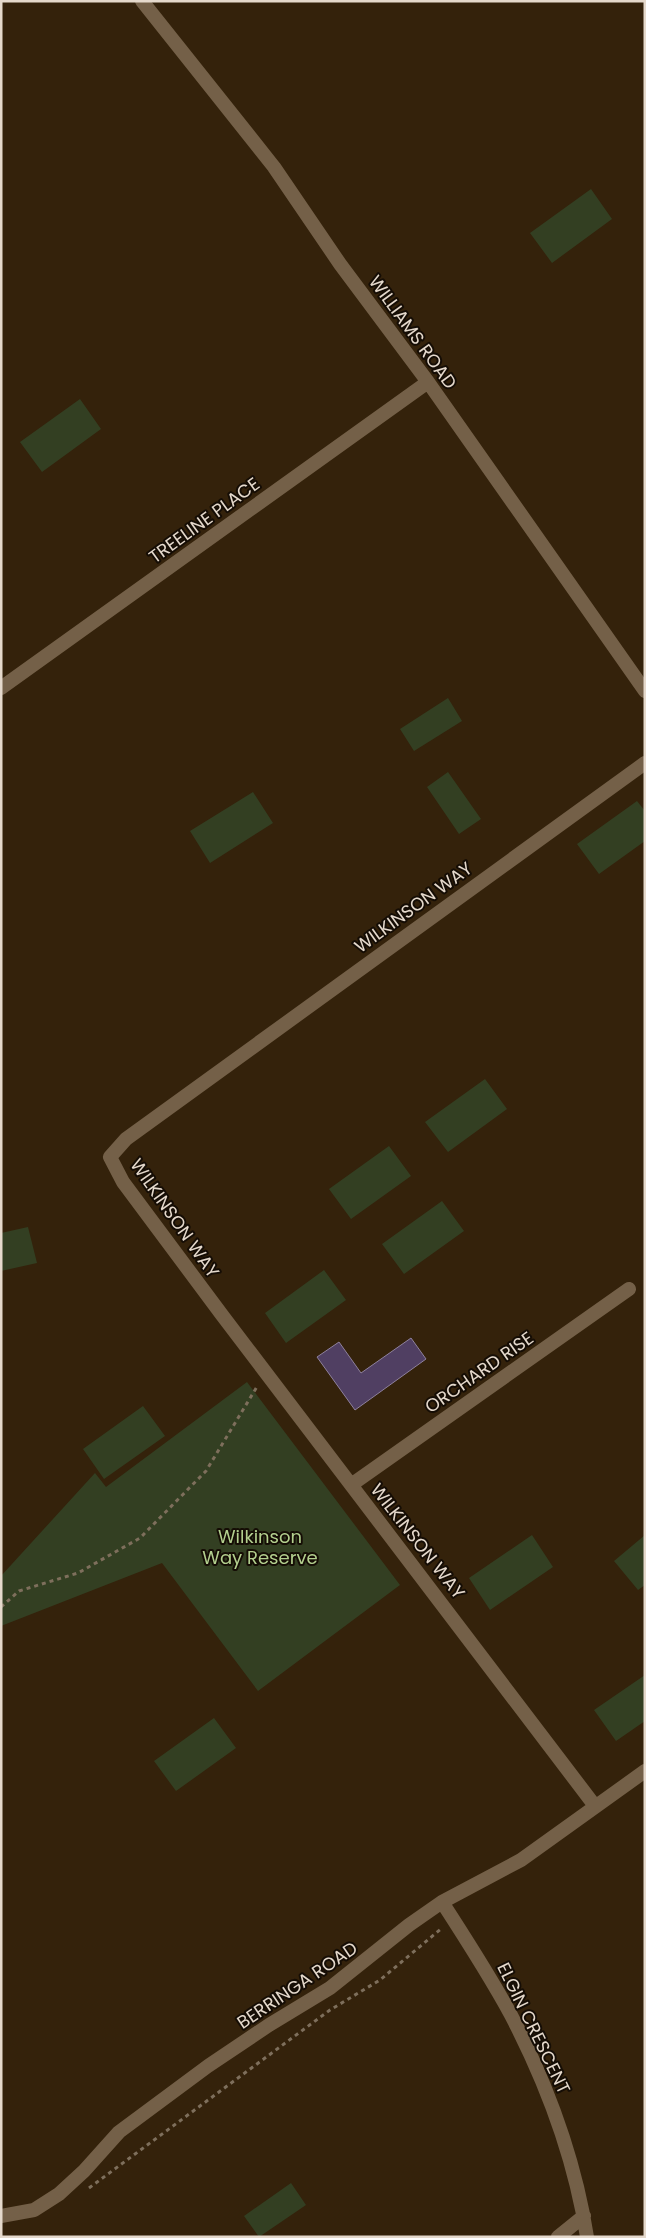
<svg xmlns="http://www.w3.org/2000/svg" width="646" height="2238" font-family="Poppins,sans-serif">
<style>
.green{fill:#333f22}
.building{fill:#503f62;stroke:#8e819d}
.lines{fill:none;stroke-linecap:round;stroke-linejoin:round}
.path{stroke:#7e6f5c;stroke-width:3;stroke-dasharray:4 4;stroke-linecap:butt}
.minor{stroke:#746048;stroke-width:14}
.labels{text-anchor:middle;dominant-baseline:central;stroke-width:4;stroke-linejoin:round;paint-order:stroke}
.street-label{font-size:18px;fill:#e5d9cc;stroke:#150d05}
.park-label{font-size:18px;fill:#b3cf8e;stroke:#150d05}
</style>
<rect width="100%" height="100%" fill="#34220b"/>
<path class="green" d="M591,189L612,219L552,263L530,233Z
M80,399L101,429L42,472L20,442Z
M448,698L462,721L414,751L400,729Z
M448,772L481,819L459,834L427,787Z
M253,792L273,823L210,863L190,831Z
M637,801L645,811V841L599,874L577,844Z
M485,1079L507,1109L448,1152L425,1122Z
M389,1146L411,1176L351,1219L329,1189Z
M442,1201L464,1231L404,1274L382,1244Z
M28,1227L37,1263L1,1271V1233Z
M324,1270L346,1300L286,1343L265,1313Z
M247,1382L400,1585L258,1691L162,1563L1,1626V1576L95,1473L106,1487Z
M143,1406L165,1436L104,1479L83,1449Z
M532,1535L553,1567L490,1610L469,1578Z
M645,1535V1585L638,1590L614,1561Z
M645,1675V1721L616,1741L594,1710Z
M214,1718L236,1748L176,1791L154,1761Z
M291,2183L306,2205L259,2237L244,2216Z"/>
<path class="building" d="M411,1338L426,1359L355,1410L317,1357L339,1342L361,1373Z"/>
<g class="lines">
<path class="path" d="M1,1607L19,1591L78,1573L140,1538L206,1471L258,1385
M89,2188L330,2010L380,1980L442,1928"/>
<path class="minor" d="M142,1L274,167L340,264L428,382L645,691
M1,688L428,382
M351,1485L629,1289
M595,1806L222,1315L123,1182L110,1157L126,1139L645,763
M442,1902C466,1939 490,1976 511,2015C547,2084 575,2160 587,2237
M1,2216L34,2210L59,2194L84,2171L119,2132L208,2066L269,2025L330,1988L409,1925L442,1902L521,1860L645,1771
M558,2237L584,2216"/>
</g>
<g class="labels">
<g class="street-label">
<text transform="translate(413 332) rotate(54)">WILLIAMS ROAD</text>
<text transform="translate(204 520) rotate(-36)">TREELINE PLACE</text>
<text transform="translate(413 907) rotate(-36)">WILKINSON WAY</text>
<text transform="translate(175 1218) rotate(55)">WILKINSON WAY</text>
<text transform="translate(479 1372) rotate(-35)">ORCHARD RISE</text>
<text transform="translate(418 1541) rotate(52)">WILKINSON WAY</text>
<text transform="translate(297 1985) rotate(-34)">BERRINGA ROAD</text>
<text transform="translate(534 2028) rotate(64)">ELGIN CRESCENT</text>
</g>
<g class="park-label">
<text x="260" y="1536">Wilkinson<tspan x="260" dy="21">Way Reserve</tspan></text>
</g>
</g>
<rect width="646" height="2238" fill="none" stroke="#e5d9cc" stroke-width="5"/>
</svg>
